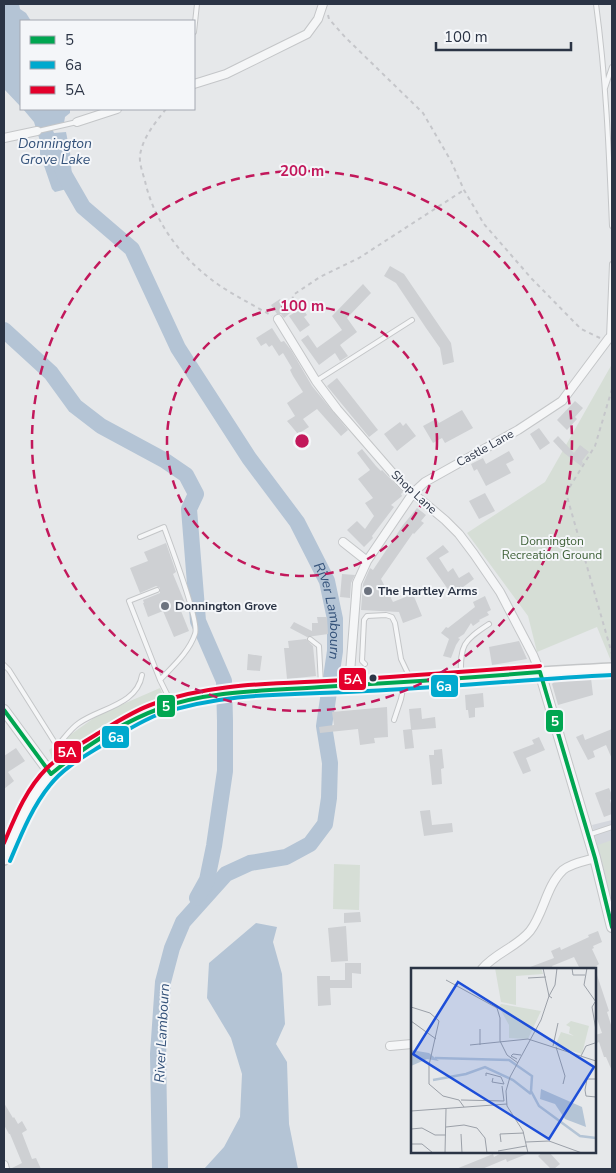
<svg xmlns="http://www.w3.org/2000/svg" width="616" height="1173" font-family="'Nunito Sans',sans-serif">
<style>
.built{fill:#d4d7dd}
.green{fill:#d6ded6}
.water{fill:#b4c4d5}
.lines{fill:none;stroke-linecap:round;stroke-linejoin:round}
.river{stroke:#b4c4d5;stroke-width:16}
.building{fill:#ced0d3}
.service-casing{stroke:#c4c6c8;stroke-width:6}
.minor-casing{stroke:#c4c6c8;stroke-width:10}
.tertiary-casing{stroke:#c4c6c8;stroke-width:12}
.secondary-casing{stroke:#c4c6c8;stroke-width:14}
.path{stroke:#c5c6ca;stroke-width:2;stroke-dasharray:4 4;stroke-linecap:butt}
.service{stroke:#f5f6f7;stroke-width:4}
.minor{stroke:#f5f6f7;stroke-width:8}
.tertiary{stroke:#f5f6f7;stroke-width:10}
.secondary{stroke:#f8f8f8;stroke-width:11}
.bus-1-casing{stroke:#f4f6f9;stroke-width:8}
.bus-2-casing{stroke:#f4f6f9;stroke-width:8}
.bus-3-casing{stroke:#f4f6f9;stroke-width:8}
.bus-1{stroke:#00a651;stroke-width:4}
.bus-2{stroke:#00a9ce;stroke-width:4}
.bus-3{stroke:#e4002b;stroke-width:4}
.ring{fill:none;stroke:#c2185b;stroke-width:2.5;stroke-dasharray:9 6}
.poi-dot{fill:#6c737f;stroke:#f4f6f9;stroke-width:2}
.bus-dot{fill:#2b3445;stroke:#f4f6f9;stroke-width:2}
.labels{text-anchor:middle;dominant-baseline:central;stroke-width:4;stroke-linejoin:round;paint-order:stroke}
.street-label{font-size:12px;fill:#2b3445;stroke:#f4f6f9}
.park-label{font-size:12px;fill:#3f6138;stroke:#f4f6f9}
.poi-label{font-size:12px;font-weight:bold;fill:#2b3445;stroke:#f4f6f9;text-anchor:start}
.water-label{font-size:14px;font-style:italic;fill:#34527a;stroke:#f4f6f9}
.inset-river{fill:none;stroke:#b4c4d5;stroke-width:2.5}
.inset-road{fill:none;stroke:#9ba0a8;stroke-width:1}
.view{fill:#1d4ed8;fill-opacity:0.15;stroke:#1d4ed8;stroke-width:2.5}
.inset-edge{fill:none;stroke:#2b3445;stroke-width:2.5}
.centre{fill:#c2185b;stroke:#f4f6f9;stroke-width:2.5}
.ring-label{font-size:15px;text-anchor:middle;font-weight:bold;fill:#c2185b;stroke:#f4f6f9;stroke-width:4;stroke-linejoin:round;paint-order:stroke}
.line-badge{stroke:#f4f6f9;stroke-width:2}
.badge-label{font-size:14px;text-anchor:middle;font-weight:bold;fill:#fff}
</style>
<rect width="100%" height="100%" fill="#e6e8ea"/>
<path class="built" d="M612,820V903L592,825Z"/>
<path class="green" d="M612,364V660L611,661L597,627L537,652L528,616L467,533L545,482Z
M160,688L164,698L163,703L113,726L58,759L52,758L49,750L98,715Z
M612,840V900L598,845Z
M334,864L360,865L359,910L333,909Z"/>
<path class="water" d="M4,4H19L20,9L26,13L31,21H21V107L4,89Z
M23,109H70V113L65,117L64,123L51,126L54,133L66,132L70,152L72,177L67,189L55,192L52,189L40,154V141L34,122Z
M256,923L277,927L273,942L282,974L285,1024L276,1044L287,1062L289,1124L298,1169H204L224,1147L240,1117L242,1074L231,1038L207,998L209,963Z"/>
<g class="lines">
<g class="river">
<path id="s1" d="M61,164L64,174L83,207L132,249L178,348L249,458L297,522L327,581L335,619V651L324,726L330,763L329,798L325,824L310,844L286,857L250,863L226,874L183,922L172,948L163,982L158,1054L160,1169"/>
<path d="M4,330L51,373L75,406L101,426L164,460L186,475L196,494L189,509L198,621L224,681L225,721V771L214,846L207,880L197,898"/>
</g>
</g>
<path class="building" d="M390,266L404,274L451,343L454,362L443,365L440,348L426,328L396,283L384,276Z
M363,284L371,293L347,318L357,332L340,345L348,356L340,361L335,353L319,365L301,340L308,335L317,348L342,330L332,316Z
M280,299L290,313L284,318L281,314H277L271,305Z
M302,308L307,315L304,317L310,325L300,332L289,316Z
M272,328L281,342L284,341L291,350L312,386L348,430L341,436L317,409L303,419L309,427L298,434L287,421L295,416L287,403L303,392L293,376L290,370L292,368L283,353L279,356L272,345L269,347L266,343L261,346L256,338Z
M337,378L378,430L369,437L327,386Z
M575,401L583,408L575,417L577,419L567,430L557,420Z
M462,410L473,428L445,443L442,438L433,443L423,426L436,419L439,423Z
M400,422L403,426L406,423L416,436L397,451L384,434Z
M539,428L550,443L540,450L530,434Z
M558,436L574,453L580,445L589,452L582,461L583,463L581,466L564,453L553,441Z
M362,449L376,466L381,471L382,470L403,492L401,494L402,496L391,505L394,507L372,536L373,538L364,547L347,530L357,521L365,529L374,516L365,503L373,498L358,479L370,470L357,453Z
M509,451L514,460L506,464L511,473L486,486L477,469L474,471L471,464L483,458L486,464Z
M485,493L495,511L479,519L469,501Z
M417,508L426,515L421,521L424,523L414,534L413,533L381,579L393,602L413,594L422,616L403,623L399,612L361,610L363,584L370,568L373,570L403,525Z
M166,543L176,572L173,574L187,608L181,611L189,631L174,637L163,611L148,617L143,603H144L143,600L160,593V588L156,586L140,593L130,568L148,561L144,552Z
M443,545L449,552L439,558L448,572L453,568L459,578L469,572L474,579L452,595L426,558Z
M342,574L355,575L351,583L350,598L340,597Z
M485,596L491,610L487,612L489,615L479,620L480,621L473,626L471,623L464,634L458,638L460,639L456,645L451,658L443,656L449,639L441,633L446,627L448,628L475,607L473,602Z
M317,617H327L328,634L307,637L290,628L294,622L312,631V623H318Z
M306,639L313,646L316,676L287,679L284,648H289L288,641Z
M519,641L527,659L492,665L489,647Z
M248,654L262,656L260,671L247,670Z
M591,678L593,695L558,705L552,684L556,680Z
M483,693L484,707L475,708V717L469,718L468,710H466L465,695Z
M387,707L388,737L374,738L375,743L360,745L358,729L320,733L319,727L334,725L332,712Z
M421,708L422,719L435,717L436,728L412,730L414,748L405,749L403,730L411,729L409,709Z
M612,729V759L606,745L593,751L595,757L588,760L576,737L583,734L585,740Z
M539,737L545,750L526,758L531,771L523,774L513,752L534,744L532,740Z
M16,748L25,761L8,772L14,781L4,789V756Z
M442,749L444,768L441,769L442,784L432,785L429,755H434V750Z
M609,788L612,795V799L610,800L612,807V814L604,817L595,793Z
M430,810L432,825L452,823L453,832L424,836L420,811Z
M360,912L361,922L344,923V913Z
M346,926L348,961L331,962L328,928Z
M598,931L602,942L593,946L594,948L592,949L599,964L595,967V969H580L574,957L552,966L553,969H525L554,958L551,951L560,947L561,950L589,937L588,935Z
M345,963H361V974L352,973V988H330L331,1005L318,1006L317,976H330V980H345Z
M595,975H597L609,1011L607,1012L612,1028V1071L606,1057H604L599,1042L595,1044V1035L602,1033L596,1016H595Z
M4,1103L13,1118L14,1117L18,1124L22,1121L27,1130L22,1133L32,1159L36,1158L41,1169H10L22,1163L10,1134H9L4,1125Z
M503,1152H532L507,1162L506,1159L482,1169H456L493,1154L494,1157Z
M543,1152H549L560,1164L554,1169H551L538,1156Z"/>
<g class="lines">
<defs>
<path id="service" d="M596,4C606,77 609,152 612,226
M194,32L197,4
M605,88L612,67
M38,131L77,122
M609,338L612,264
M316,381L412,320
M140,537L164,527C170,544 200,622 195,634C189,652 173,666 160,680
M157,590L129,601L160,680L171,702
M310,639L319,646L321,685
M365,664L362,661L364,620L367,616L386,615L392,617L395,623L401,659L411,680
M4,665L9,670L57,746C64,739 70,729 79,723C100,708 137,705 142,675
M461,676C460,645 463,641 489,624
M394,720L401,699L404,684
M588,835L612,827"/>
<path id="minor" d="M194,84L226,74L307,34L318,19L323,4
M77,122L117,109
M4,138L37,131
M278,319L316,381L337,409L403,485L445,520L459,534L474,554L500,592L533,655L540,672
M343,542L367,561
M349,686L357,583L367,561L413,493L425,482L518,430L562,401L609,338
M482,969C495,953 517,947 530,931C544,913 546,886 563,870C571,863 585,861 595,858
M390,1046L412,1044
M4,1165L5,1169"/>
<path id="tertiary" d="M540,672L595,858L612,927
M4,710L51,774"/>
<path id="secondary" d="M4,859C15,833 27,804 44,782C57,765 77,754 94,743C114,731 133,719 154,710C221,684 297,689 367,685C449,679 530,673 612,669"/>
</defs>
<use href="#service" class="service-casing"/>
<use href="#minor" class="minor-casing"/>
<use href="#tertiary" class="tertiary-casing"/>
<use href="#secondary" class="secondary-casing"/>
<path class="path" d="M328,15L329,19L345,37L423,113L451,161L464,190L484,224L532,279L581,329L600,338
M166,109C155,123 143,137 140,155C139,163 143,174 145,181C155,226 187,265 225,289C241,299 257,307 272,316
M284,313L292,306L293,295L320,277L359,258L464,190
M612,389L595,446L566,493L612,654"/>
<use href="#service" class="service"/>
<use href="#minor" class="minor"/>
<use href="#tertiary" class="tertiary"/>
<use href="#secondary" class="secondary"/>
<defs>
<path id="bus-1" d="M4,710L51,774C84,747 120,723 161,708C212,690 267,691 321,687C394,683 467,678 540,672L595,858L612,927"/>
<path id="bus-2" d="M10,861C21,835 32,807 50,785C64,767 85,756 104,744C121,734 139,722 157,715C225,691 297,695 367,691C449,687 530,679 612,675"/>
<path id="bus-3" d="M4,843C15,817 26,789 47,768C61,754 80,745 97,734C115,723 133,711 153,704C214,682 279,684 343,680C409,676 474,671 540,666"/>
</defs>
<use href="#bus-1" class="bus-1-casing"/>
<use href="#bus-2" class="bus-2-casing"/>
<use href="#bus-3" class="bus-3-casing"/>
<use href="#bus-1" class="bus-1"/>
<use href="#bus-2" class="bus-2"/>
<use href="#bus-3" class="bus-3"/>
</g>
<g class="ring">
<circle cx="302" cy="441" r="135"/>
<circle cx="302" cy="441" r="270"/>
</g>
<g class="poi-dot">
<circle cx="368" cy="591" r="5"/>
<circle cx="165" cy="606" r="5"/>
</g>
<circle class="bus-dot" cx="373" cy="678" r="4.5"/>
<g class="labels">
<g class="street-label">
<text transform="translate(485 448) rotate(-29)">Castle Lane</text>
<text transform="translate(414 492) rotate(43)">Shop Lane</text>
</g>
<g class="park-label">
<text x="552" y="541">Donnington<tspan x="552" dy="14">Recreation Ground</tspan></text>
</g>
<g class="poi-label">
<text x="378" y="591">The Hartley Arms</text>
<text x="175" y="606">Donnington Grove</text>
</g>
<g class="water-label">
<text x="55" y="143">Donnington<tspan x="55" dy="16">Grove Lake</tspan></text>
<text stroke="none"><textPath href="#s1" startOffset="529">River Lambourn</textPath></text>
<text transform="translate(162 1033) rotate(-87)">River Lambourn</text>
</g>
</g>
<g transform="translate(411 968)">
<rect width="185" height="185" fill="#e6e8ea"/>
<path d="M84,0H130L132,6L105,8V37L90,34ZM90,36L130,43L117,71L98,70V57L88,39ZM160,53L178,58L171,86L144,78L150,64L163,68L158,65L159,59L155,57Z" fill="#d6ded6"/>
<path d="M0,82L18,85L28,93L16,91L0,98ZM130,121L171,139L175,159L154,151L144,136L129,131Z" fill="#b4c4d5"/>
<path class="inset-river" d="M24,90L98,92L121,108L120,123L128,138L169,168L185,170M22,112L55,106L74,99L102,112L120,126"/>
<path class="inset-road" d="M161,0L162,7H174M176,0L173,17L185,34M117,10L135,9M35,12L86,40L89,50V73L96,87L107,95M141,30L138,28L144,17L146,0M184,34L181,39L185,62M0,39L19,45L28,53L18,97V116L32,128L48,132L53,139M0,53L25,71M69,61V77M59,77L117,71L185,93M142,78L147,55M145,79L154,108L152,116M170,88L175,78L184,75M106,91L100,88L102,86L110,87M75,108V105L90,109L93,116M82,110L81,114L93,116M185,111H176L174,122L175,128L185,129M50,132L93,133L91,118M0,143L96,136M35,159L53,157L66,160L74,170L76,185M0,161L11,160L24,167H35M50,166L51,185M90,174L89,166L113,165M115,174L138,173L171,185M0,176H11L22,185M87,183L115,178M34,185L35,141M117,185L112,163L96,138L95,123L99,109L130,52L138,28L132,0"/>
<path class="view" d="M47,14L183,99L138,171L2,86Z"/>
<rect width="185" height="185" class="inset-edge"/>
</g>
<circle cx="302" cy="441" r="8" class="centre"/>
<g class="ring-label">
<text x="302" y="176">200 m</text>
<text x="302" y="311">100 m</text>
</g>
<g class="line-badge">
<rect x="338" y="667" width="29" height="24" rx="5" fill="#e4002b"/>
<rect x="430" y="674" width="29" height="24" rx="5" fill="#00a9ce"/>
<rect x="156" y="694" width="20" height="24" rx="5" fill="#00a651"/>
<rect x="545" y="709" width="19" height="24" rx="5" fill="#00a651"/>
<rect x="101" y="725" width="29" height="24" rx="5" fill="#00a9ce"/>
<rect x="53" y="740" width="29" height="24" rx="5" fill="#e4002b"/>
</g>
<g class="badge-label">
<text x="353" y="684">5A</text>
<text x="444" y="691">6a</text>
<text x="166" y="711">5</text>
<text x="555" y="726">5</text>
<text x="116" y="742">6a</text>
<text x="67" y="757">5A</text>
</g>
<rect width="616" height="1173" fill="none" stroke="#2b3445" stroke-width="10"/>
<rect x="20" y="20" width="175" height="90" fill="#f4f6f9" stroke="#a4a8b1"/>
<rect x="30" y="36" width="25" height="8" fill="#00a651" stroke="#a4a8b1"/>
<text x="65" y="45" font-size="15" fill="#2b3445">5</text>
<rect x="30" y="61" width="25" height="8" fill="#00a9ce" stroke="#a4a8b1"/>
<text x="65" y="70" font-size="15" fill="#2b3445">6a</text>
<rect x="30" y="86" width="25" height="8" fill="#e4002b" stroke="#a4a8b1"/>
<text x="65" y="95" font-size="15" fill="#2b3445">5A</text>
<path d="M436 42v8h135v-8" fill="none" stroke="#2b3445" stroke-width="2.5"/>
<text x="444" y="42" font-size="15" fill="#2b3445" stroke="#f4f6f9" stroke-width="4" paint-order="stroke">100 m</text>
</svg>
